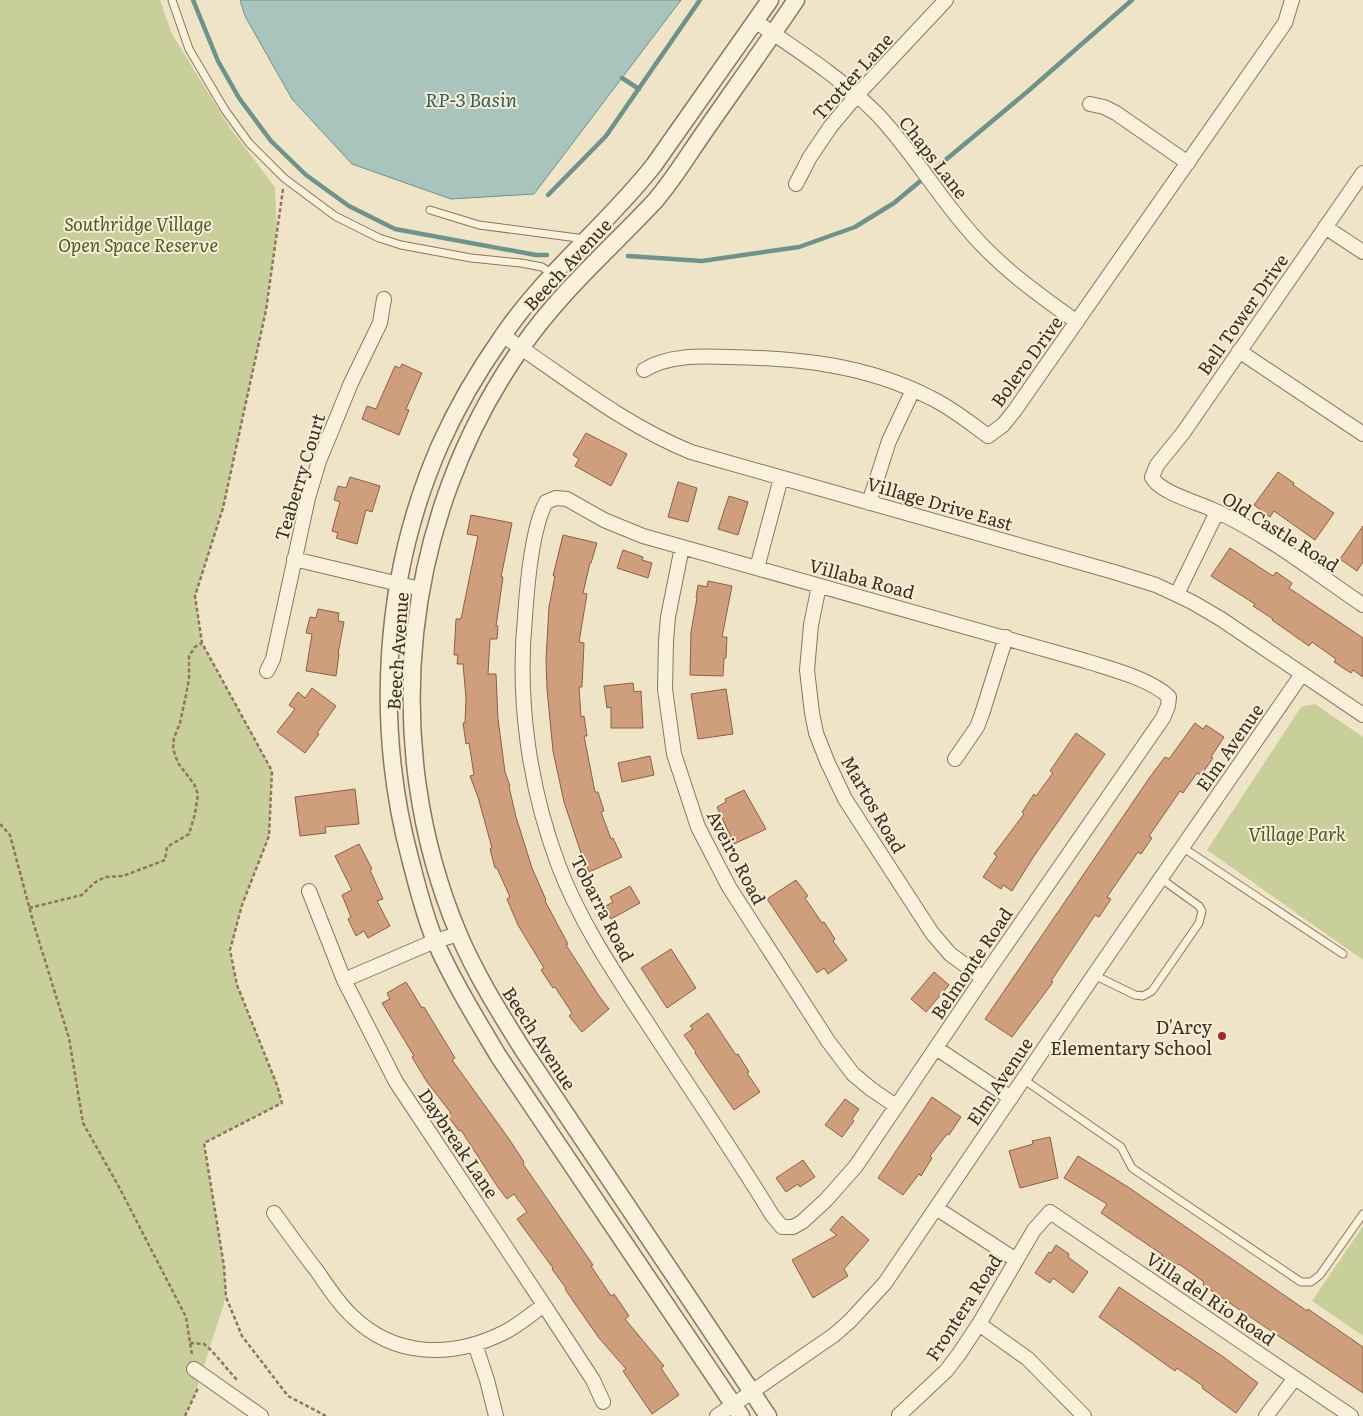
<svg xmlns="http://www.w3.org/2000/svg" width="1363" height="1416" font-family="Literata,serif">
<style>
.green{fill:#c9cf9b}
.water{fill:#a9c4bc;stroke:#6f938a}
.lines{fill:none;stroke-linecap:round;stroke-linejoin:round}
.stream{stroke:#6f938a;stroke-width:4.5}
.building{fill:#cf9f7d;stroke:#8d5f41}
.service-casing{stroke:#8d765c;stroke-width:9}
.minor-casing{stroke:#8d765c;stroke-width:16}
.tertiary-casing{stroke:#8d765c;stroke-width:19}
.path{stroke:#8d765c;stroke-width:2.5;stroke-dasharray:4 2.5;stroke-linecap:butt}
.service{stroke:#faf1dc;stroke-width:7}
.minor{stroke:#faf1dc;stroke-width:14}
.tertiary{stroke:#faf1dc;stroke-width:16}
.poi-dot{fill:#9e2a2b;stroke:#f7eed8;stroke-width:2}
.labels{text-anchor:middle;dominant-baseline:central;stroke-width:4;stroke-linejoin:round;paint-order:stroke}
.street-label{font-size:18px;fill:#3d2e20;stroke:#f7eed8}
.park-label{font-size:18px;font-style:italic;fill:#4d5a26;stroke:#f7eed8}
.poi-label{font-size:18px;fill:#3d2e20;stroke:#f7eed8;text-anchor:end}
.water-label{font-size:19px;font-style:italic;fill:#2f5d5a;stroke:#f7eed8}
</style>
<rect width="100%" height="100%" fill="#f0e4c8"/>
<path class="green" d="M0,0H160L172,34L230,128L275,187L277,228L266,310L223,508L195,596L202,643L272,771L269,836L242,905L230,950L237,985L277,1085L282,1103L204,1143L224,1266L226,1297L194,1397L185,1416H0Z
M1315,704L1363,737V960L1207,850L1301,707Z
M1363,1226V1336L1312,1301Z"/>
<path class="water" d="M240,0H681L534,194L451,199L352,164L292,99L245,16Z"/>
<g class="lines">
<path class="stream" d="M193,0L218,61L239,98L271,141L306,175L349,206L395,229L536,255H547
M622,78L639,89
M548,195L606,136L700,0
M628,256L702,261L799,247L855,227L894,203L1027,92L1132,0"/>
</g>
<path class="building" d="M402,364L422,373L406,409L409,410L399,435L362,419L367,406L376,409L395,366L400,368Z
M586,433L627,454L611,486L575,466L579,459L573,455Z
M1278,472L1294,483L1293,485L1334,513L1315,540L1274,511L1270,517L1254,505Z
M350,477L380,486L372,512L366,510L357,544L336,538L338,533L332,531L340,502L334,500L338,486L346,488Z
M678,482L697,488L688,522L668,517Z
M729,496L748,502L738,535L718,529Z
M471,515L512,523L501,577H503L496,626H498L497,639H490L488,674H496L498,719L505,772L510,786L509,787L516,817L532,868L546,900L545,901L568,944L566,945L599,996L609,1009L582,1032L569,1016L572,1013L555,987L553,988L541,970L544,968L518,925L507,899L510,897L497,868H495L490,849L492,848L478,797L470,776L474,775L469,743L466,744L463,723H465L466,698L463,664H457L458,655H454L456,619H461L478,536L467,534Z
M1363,526V562L1357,571L1340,559Z
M563,535L597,543L591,563H590L583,593L587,594L579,642L584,643L582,687H579L581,717L584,716L587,736H584L595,792H598L604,811L601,812L611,839L613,838L622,857L589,872L581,853L564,802L553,751L547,689L546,659L549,607L555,576H553Z
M1230,548L1273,576L1276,572L1292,583L1289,588L1363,638V677L1353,670L1351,673L1334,662L1336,659L1312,642L1309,646L1272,620L1273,619L1253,606L1255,604L1211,576Z
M623,550L643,557L642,560L652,563L648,578L617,568Z
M708,581L732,586L722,637H727L726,658H724L723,676L690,675L691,632L697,598H696L698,585L707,587Z
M318,609L339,613L338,621L344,622L338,654H339L336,676L306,671L312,634L306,633L310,617L316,618Z
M633,683L634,692L641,691L643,728H611V707L607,708L604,686Z
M312,688L336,706L317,733L319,734L305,753L277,732L295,709L289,705L298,692L305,698Z
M726,689L733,734L698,739L691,694Z
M1195,723L1203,729L1206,725L1224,737L1211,757L1213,758L1201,775L1197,773L1183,793L1180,791L1149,836L1152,838L1141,854L1138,852L1107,897L1111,899L1099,917L1095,915L1051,981L1053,982L1012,1037L985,1019L1150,777L1165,757L1169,759Z
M1076,733L1105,754L1034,856L1012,891L1003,885L1001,889L983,877L997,856L994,854L1024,814L1022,812L1034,794L1036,796L1053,773L1050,771Z
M650,756L654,775L622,782L618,763Z
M355,789L359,824L325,827L326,833L300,836L295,797Z
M744,790L766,829L734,844L717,807L726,802L725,799Z
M359,844L372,869L370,870L383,899L377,901L390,926L368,938L364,931L356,936L348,919L351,917L342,895L352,890L335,856Z
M796,880L808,896L805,898L822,923L824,922L835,939L833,941L847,960L828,974L824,968L817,973L767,899Z
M630,886L640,903L611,919L604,907L613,902L610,897Z
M671,949L696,988L667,1008L641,968Z
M934,972L949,985L926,1012L911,999Z
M406,982L422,1008L424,1007L455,1058L452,1060L509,1139L524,1162L523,1164L593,1265L591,1266L611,1296L614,1294L629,1316L625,1319L664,1366L661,1368L679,1395L652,1414L623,1371L626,1369L599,1338L578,1308L565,1289L566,1288L552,1269L553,1268L517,1219L527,1212L514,1194L507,1199L497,1186L461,1130L459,1131L447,1115L451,1113L427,1082L412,1057L414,1056L382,1003L390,999L387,993Z
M708,1013L736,1055L738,1054L749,1072L747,1073L760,1092L734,1110L695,1053L696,1052L684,1035L693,1029L690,1026Z
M932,1097L961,1117L949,1135L947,1134L930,1156L932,1158L921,1176L919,1174L903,1195L878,1178Z
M845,1099L859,1109L852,1119L854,1121L842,1137L825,1125Z
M1050,1137L1058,1178L1020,1188L1009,1151L1033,1144L1032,1141Z
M1078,1156L1128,1187L1307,1311L1308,1309L1363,1347V1393L1203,1285L1204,1282L1179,1264L1176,1267L1161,1256L1163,1255L1101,1213L1107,1204L1064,1178Z
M803,1160L815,1177L800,1187L798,1184L786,1192L776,1178Z
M842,1216L869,1240L844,1269L848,1276L813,1298L792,1260L837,1235L830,1230Z
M1056,1245L1069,1254L1068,1257L1088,1272L1073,1293L1053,1278L1050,1283L1035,1273L1049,1252L1051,1253Z
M1119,1287L1222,1356L1258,1383L1236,1413L1202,1388L1203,1386L1177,1368L1175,1371L1099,1317Z"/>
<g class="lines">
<defs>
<path id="service" d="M172,0L189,49L225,110L249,143L284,178L335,216L379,238L401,245L471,258L521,263L542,267L552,274
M430,210L479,225L585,239
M1182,847L1343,954
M1094,975L1135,995L1143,996L1152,991L1199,923L1202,911L1199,906L1160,878
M1023,1079L1121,1147L1132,1168L1301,1282H1311L1320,1275L1363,1214"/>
<path id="minor" d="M755,21C797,50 840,77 876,113C909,147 934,190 965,226C997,265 1036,293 1077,322
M1090,104L1104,107L1116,113L1188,163
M1363,173L1183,433L1157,465L1152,477C1159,492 1196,502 1211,509C1266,533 1314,572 1363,605
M796,184L810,157L831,126L857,95L946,0
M1325,227L1363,252
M502,335C564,376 622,424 691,452L1114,572L1156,585L1192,602L1221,619L1363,715
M1239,351L1363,434
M644,370C668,355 700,356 728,357C799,358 867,365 931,398C952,408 970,423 988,436L1003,425L1015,410L1285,23L1292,0
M556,498L567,499L604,520L643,536L1086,661C1111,669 1151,679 1169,697L1168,706L1163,718L983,978L856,1166L826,1200L802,1222L793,1227H782L772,1215C732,1149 688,1086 646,1021C613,971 579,920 558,864C529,786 517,700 525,617C527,586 532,528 546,502Z
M869,503L889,441L913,390
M682,547L668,617L666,641L665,689L674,754L698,827L729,887L828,1041L853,1074L871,1089L896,1106
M294,559L420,589
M757,568L781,478
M819,586L811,625L807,670L812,713L816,733L827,761L845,799L932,933L950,954L983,978
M1177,594L1217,512
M267,671L273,659L308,498L319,461L351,383L380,323L384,299
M955,759L977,727L982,714L1006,637
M309,891L344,980L396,1082L544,1305L593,1380L603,1402
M344,980L435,941L459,934
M936,1048L1011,1098
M936,1208L1016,1260
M274,1213C288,1232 302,1252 317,1271C328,1287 338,1303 352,1316C395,1358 452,1358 503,1333C518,1326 531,1314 544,1305
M979,1324L1028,1359L1084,1416
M475,1344L487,1380L496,1416
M194,1369L261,1416
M717,1416L834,1335L850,1321L885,1283L1094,975L1302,674
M900,1416L899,1415L946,1371L959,1354L979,1324L1034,1230L1050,1212L1351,1416
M1266,1416L1295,1378"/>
<path id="tertiary" d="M741,1416L499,1057C477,1020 454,983 436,943C425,918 418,889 411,862C374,726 383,575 440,445C457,407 478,371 502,337C545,273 607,225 654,165L770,0
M768,1416L523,1050C500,1013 476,975 459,935C378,743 402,517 522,347C560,292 610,249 655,201C674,179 690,152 707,128C737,85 767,43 796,0"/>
</defs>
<use href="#service" class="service-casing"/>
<use href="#minor" class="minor-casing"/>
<use href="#tertiary" class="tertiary-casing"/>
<path class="path" d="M283,189L266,310L223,508L195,596L202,643L272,771L269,836L242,905L230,950L237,985L277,1085L282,1103L204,1143L224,1266L226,1297L242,1336L288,1396L326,1416
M0,824L10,835L34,925L69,1038L83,1123L119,1187L186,1317L192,1355
M29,908L82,895L94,883L105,877L123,876L165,860L167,847L189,834L195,814L198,794L194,784L178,763L173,749L174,738L180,723L186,695L189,679V656L195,647L202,643
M190,1343L204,1344L211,1350L237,1380
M185,1416L198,1388"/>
<use href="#service" class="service"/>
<use href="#minor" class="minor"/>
<use href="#tertiary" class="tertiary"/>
</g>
<circle class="poi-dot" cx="1222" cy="1036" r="5"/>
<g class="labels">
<g class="street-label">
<text transform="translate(852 76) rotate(-48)">Trotter Lane</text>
<text transform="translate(934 157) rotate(52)">Chaps Lane</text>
<text transform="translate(567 264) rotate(-47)">Beech Avenue</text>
<text transform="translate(1242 314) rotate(-55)">Bell Tower Drive</text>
<text transform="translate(1026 361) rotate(-54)">Bolero Drive</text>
<text transform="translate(299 477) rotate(-73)">Teaberry Court</text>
<text transform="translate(940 503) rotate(16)">Village Drive East</text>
<text transform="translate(1281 531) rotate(32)">Old Castle Road</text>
<text transform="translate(862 578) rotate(15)">Villaba Road</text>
<text transform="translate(397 651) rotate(-86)">Beech Avenue</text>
<text transform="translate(1229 747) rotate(-55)">Elm Avenue</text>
<text transform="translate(874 804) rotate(60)">Martos Road</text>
<text transform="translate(737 857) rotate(62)">Aveiro Road</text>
<text transform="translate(603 908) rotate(63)">Tobarra Road</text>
<text transform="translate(971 963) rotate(-56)">Belmonte Road</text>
<text transform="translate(540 1038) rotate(57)">Beech Avenue</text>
<text transform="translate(999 1081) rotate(-56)">Elm Avenue</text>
<text transform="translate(459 1143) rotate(56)">Daybreak Lane</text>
<text transform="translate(1211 1298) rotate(34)">Villa del Rio Road</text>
<text transform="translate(963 1307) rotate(-57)">Frontera Road</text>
</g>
<g class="park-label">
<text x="138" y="223">Southridge Village<tspan x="138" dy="21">Open Space Reserve</tspan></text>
<text x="1297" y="833">Village Park</text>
</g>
<g class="poi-label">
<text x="1212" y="1026">D'Arcy<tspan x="1212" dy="21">Elementary School</tspan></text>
</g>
<g class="water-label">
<text x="471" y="99">RP-3 Basin</text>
</g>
</g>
</svg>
